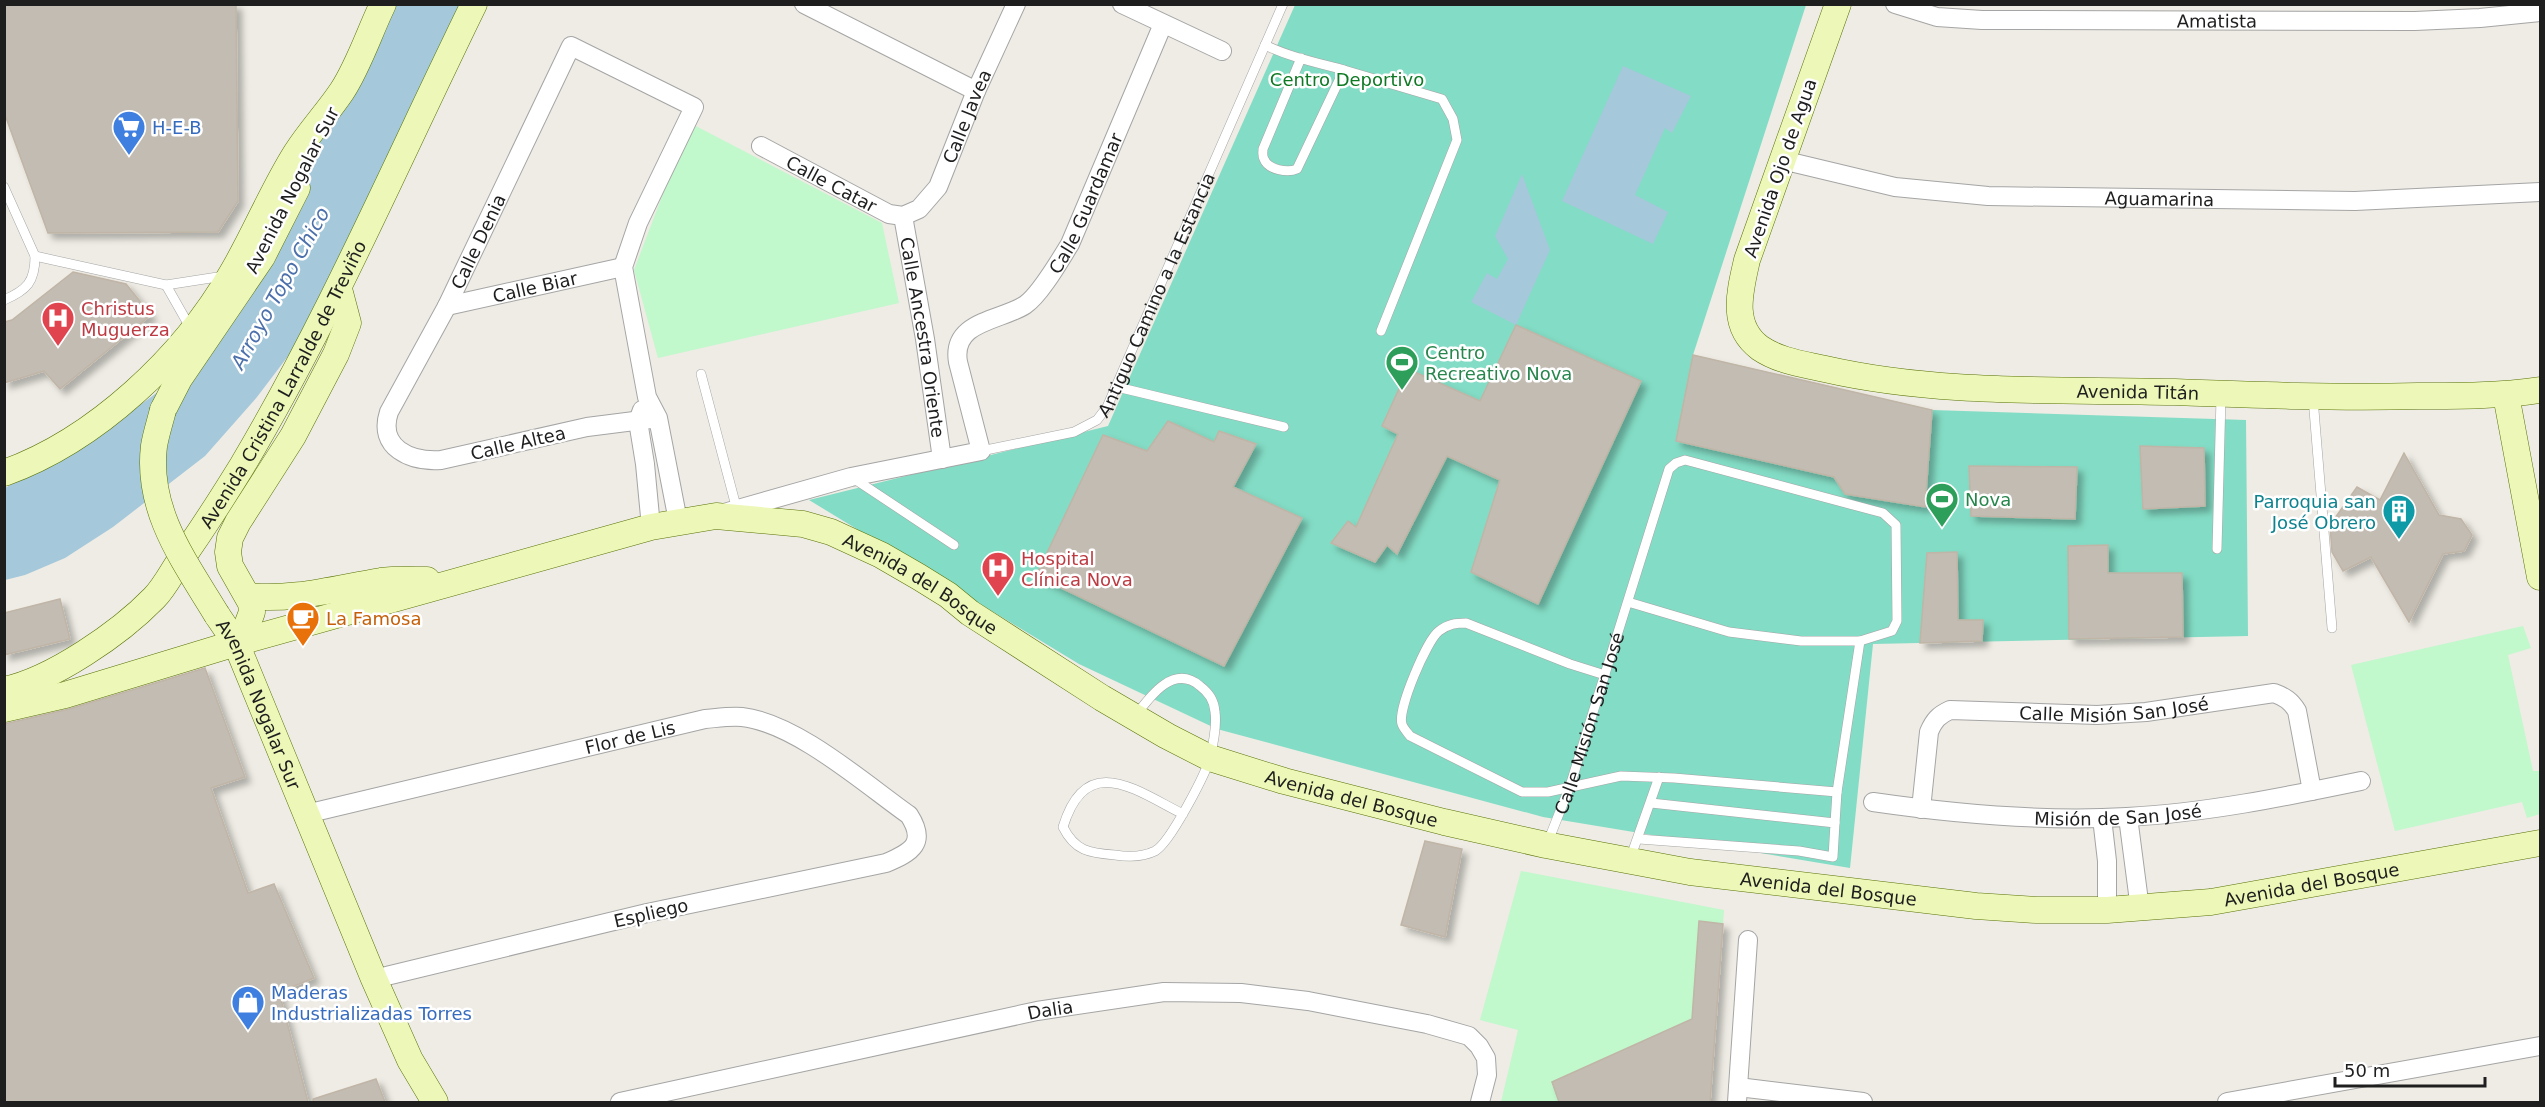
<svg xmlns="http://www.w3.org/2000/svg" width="2545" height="1107" font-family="'DejaVu Sans',sans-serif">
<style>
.park{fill:#c1f8cc}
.pitch{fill:#83dcc5}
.water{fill:#a5c8db}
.building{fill:#c3bcb3;stroke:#c0b5a6;stroke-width:1.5;filter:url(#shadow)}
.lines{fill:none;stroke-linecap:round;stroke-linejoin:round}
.lane-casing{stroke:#a5a5a5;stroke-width:10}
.street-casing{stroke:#a5a5a5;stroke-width:20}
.secondary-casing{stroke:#597207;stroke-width:27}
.lane{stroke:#fff;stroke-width:9}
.street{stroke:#fff;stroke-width:18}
.secondary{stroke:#edf8b8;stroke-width:26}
.secondary-bridge-casing{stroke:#597207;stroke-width:27;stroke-linecap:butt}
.secondary-bridge{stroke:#edf8b8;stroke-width:26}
.labels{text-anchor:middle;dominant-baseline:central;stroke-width:5;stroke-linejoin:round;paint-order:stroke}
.street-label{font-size:18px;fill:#1e1e1e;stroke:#fff}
.park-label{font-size:18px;fill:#0e7924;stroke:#fff}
.shop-label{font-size:18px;fill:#366cbe;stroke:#fff;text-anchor:start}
.health-label{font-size:18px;fill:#be3a42;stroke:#fff;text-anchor:start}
.leisure-label{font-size:18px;fill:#27864d;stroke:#fff;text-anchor:start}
.culture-label{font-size:18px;fill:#0d838f;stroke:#fff;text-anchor:end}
.food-label{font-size:18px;fill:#c56008;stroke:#fff;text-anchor:start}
.water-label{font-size:20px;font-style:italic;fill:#4c70ab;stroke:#fff}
</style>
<defs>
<filter id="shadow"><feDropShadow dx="5.5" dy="5.5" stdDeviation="3" flood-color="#0004"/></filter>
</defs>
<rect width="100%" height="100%" fill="#eeece4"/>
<path class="park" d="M690,123L882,223L899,303L658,358L634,270Z
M2523,626L2531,648L2508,655L2533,771H2540V814L2527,818L2522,802L2395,831L2351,665Z
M1521,871L1724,910L1710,1102H1501L1518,1030L1480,1020Z"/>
<path class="pitch" d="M1295,5H1806L1693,355L1932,410L2246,420L2248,636L1873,644L1850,868L1543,817L1217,729L1079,664L809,500L1108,426Z"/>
<path class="water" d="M383,5H474L339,289L257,397L205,456L113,527L65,558L25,575L5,580V488L97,437L205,357L262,257Z
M1623,66L1691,96L1672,133L1665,128L1635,195L1668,212L1653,244L1562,201Z
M1522,174L1550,250L1516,325L1471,302L1487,273L1497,279L1508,259L1495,236Z"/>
<path class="building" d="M4,4H236L238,201L218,232L48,233L4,112Z
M73,272L126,284L151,315L60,389L44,371L4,383V322L12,320Z
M1516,325L1641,381L1538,604L1471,572L1500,480L1447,456L1397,554L1387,545L1375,562L1331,543L1348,521L1356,527L1398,434L1382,426L1408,369L1480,401Z
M1693,355L1932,410L1925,507L1845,494L1834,477L1676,441Z
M1168,421L1214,442L1219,431L1256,444L1233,487L1302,518L1224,666L1036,576L1103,435L1147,451Z
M2140,446L2204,448L2205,506L2143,509Z
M2404,453L2439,515L2461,519L2472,535L2464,551L2443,554L2409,622L2371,557L2343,571L2332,552L2330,525L2357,487L2380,500Z
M1969,466L2077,467L2075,519L1971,516Z
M2108,545V573H2182L2183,637L2069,639L2068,546Z
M1957,552L1958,620H1983L1982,641L1920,643L1927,553Z
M60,599L70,639L4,655V613Z
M205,668L245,777L211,788L248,893L274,884L314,978L279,992L308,1102H4V724L69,709Z
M1425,841L1462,849L1445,937L1401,925Z
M1699,921L1723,924L1710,1102H1559L1552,1082L1692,1019Z
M376,1079L385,1102H313V1099Z"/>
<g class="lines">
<defs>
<g id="lane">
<path d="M1265,45C1289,57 1318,63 1344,70L1297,169C1288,173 1268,170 1264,159C1262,156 1263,152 1263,149L1301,58"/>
<path d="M1344,70L1442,99L1453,119L1457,140L1381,331"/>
<path d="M4,187L35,256L166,285L224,276"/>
<path d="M166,285L191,329"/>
<path d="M4,300C27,290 35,282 35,256"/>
<path d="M701,374L737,510"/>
<path d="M1117,387L1284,427"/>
<path d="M2313,398L2332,628"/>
<path id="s1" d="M981,451L1074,432L1097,420L1107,407L1283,4"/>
<path d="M853,478L954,545"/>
<path d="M2217,549L2221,397"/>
<path d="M1605,675L1570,664L1466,623C1456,623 1448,624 1439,631C1427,640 1397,710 1402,724C1403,728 1408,733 1410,736L1522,792H1548L1621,776L1674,778L1837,792L1860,641"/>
<path d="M1136,715C1151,695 1174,664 1200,686C1209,693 1214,700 1215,712C1217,725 1213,745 1210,758C1205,775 1170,843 1155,851C1143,857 1128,857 1115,855C1089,853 1075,851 1063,827C1086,751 1135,790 1183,814"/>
<path d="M1835,823L1837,792"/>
<path d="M1639,839L1799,851L1833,857L1835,823L1651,803"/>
<path id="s2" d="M1547,844L1570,786L1669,469L1676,463L1685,460L1883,513L1896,525L1897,621L1892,631L1860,641H1801L1729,632L1628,602"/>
<path d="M1630,859L1659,777"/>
</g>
<g id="street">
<path d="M804,4L976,91"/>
<path d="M1122,4L1222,51"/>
<path id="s3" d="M1895,4L1937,17L1982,20L2415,21L2480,18L2540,12"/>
<path id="s4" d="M761,146L889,214L903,216L919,209L938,187L976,91L1016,4"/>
<path id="s5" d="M1782,160L1895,187L1988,196L2355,201L2540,192"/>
<path id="s6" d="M903,216L925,339L942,459"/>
<path id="s7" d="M447,306L623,267"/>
<path d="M642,410L638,421L645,464L651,527"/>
<path id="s8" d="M658,418L587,427L441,460C411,462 377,448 389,412L447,306L571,46L694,107L638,223L623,267L647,397L658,418L678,521"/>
<path id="s9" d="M724,513L851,477L981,451L958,362C951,321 1000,321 1025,305C1040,295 1060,260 1070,244L1163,24"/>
<path id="s10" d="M1873,802C1956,814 2042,822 2127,817C2205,813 2284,797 2361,781"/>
<path id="s11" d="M1921,809L1929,732C1934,720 1939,715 1950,710L2097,715L2146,712L2274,693C2285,697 2291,701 2297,711L2312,791"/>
<path id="s12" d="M306,814L705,719C717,718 730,716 742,717C796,723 865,784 909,815C927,843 912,852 886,863L647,913L374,979"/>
<path d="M2128,817L2140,909"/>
<path d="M2102,818L2107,861V910"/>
<path d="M1738,1087L1863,1102"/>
<path id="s13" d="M620,1102L1037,1011L1164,992L1241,993L1308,1001L1427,1024L1469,1036L1479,1046L1486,1058L1487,1075L1480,1102"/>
<path d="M1737,1102L1748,940"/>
<path d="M2227,1102L2540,1046"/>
</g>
<g id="secondary">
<path id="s14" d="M1838,4L1747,260C1740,291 1730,326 1760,348C1779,361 1803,364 1825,369C1939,395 2056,389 2173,392C2255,395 2336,398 2418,396C2459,396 2500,396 2540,390"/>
<path d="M2506,395L2540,577"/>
<path d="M163,410L179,379L262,257L297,188"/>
<path d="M4,473C96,440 184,357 232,273C255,234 272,191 296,153C310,131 328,112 342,91C359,65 369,33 383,4"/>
<path d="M248,596C293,601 337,588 381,581C396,579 412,580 427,580"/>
<path id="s15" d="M217,615L236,643L374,979L410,1060L435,1102"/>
<path d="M236,643L246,628L252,612L251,603L230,566L228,552L230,538L238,522L293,436L336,354L348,323L339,289"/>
<path id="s16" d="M4,690C52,680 120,633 154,598C163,589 170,576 177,565C200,533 221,500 242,466C330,318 398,159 474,4"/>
<path id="s17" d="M4,709L65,695L236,643L651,527L716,516L803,524L831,532L881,555L919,577L948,595L970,613L1102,698L1167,736L1210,758L1284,781L1444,822L1546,845L1690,872L1976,906L2036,910H2107L2211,902L2540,843"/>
</g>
</defs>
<use href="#lane" class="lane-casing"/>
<use href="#street" class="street-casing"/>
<use href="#secondary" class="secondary-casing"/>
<use href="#lane" class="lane"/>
<use href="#street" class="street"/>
<use href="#secondary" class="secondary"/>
<defs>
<path id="secondary-bridge" d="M163,410C160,422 156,434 154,446C146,511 185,562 217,615"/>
</defs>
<use href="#secondary-bridge" class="secondary-bridge-casing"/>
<use href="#secondary-bridge" class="secondary-bridge"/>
</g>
<defs>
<symbol id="supermarket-pin" viewBox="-11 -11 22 30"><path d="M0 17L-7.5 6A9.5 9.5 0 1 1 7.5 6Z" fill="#3f7fe0" stroke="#fff"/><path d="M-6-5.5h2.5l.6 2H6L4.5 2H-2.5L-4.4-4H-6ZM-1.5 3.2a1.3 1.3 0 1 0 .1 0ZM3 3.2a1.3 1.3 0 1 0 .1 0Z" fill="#fff"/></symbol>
<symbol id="hospital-pin" viewBox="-11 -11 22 30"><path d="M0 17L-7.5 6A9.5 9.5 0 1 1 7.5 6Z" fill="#e0444e" stroke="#fff"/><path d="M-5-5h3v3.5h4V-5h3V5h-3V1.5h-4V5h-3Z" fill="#fff"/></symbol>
<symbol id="stadium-pin" viewBox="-11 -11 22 30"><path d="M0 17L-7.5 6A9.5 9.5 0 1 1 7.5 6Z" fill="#2e9e5b" stroke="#fff"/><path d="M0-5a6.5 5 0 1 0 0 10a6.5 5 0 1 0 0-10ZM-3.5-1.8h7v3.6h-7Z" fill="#fff"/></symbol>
<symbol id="building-pin" viewBox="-11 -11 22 30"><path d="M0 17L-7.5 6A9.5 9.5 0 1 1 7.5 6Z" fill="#0f9aa8" stroke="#fff"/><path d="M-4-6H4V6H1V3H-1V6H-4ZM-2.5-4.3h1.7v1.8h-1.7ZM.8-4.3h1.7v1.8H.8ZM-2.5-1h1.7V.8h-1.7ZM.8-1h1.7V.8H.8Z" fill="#fff"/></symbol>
<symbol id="cafe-pin" viewBox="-11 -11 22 30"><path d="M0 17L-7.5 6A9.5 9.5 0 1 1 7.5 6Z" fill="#e8710a" stroke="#fff"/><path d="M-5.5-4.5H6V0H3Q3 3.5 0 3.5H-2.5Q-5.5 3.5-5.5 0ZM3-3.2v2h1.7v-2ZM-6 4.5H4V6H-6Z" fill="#fff"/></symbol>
<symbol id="shop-pin" viewBox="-11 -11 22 30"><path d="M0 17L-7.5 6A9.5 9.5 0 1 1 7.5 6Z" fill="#3f7fe0" stroke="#fff"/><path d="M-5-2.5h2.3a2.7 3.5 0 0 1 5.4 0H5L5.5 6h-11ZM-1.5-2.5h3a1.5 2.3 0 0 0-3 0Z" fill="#fff"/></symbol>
</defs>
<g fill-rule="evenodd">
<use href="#supermarket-pin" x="110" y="108" width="38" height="52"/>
<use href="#hospital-pin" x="39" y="299" width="38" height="52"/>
<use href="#stadium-pin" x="1383" y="343" width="38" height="52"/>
<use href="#stadium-pin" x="1923" y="480" width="38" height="52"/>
<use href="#building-pin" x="2380" y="492" width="38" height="52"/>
<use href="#hospital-pin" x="979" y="549" width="38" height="52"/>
<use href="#cafe-pin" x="284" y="599" width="38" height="52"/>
<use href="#shop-pin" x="229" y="983" width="38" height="52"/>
</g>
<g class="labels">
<g class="street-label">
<text stroke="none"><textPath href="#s3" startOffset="324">Amatista</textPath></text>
<text stroke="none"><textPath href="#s4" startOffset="282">Calle Javea</textPath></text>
<text transform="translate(1780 168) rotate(-71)">Avenida Ojo de Agua</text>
<text stroke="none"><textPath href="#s4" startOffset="80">Calle Catar</textPath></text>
<text transform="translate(292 190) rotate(-63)">Avenida Nogalar Sur</text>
<text stroke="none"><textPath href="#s5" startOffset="381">Aguamarina</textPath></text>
<text stroke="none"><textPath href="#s9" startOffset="573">Calle Guardamar</textPath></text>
<text stroke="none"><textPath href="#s8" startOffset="500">Calle Denia</textPath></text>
<text stroke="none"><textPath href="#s7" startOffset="90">Calle Biar</textPath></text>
<text stroke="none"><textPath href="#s1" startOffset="260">Antiguo Camino a la Estancia</textPath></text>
<text stroke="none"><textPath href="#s6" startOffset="123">Calle Ancestra Oriente</textPath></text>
<text stroke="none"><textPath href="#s16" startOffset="428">Avenida Cristina Larralde de Treviño</textPath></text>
<text stroke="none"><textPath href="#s14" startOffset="750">Avenida Titán</textPath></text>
<text transform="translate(518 443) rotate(-13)">Calle Altea</text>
<text stroke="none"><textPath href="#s17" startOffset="958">Avenida del Bosque</textPath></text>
<text stroke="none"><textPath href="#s15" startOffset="99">Avenida Nogalar Sur</textPath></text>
<text stroke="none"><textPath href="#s11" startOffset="273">Calle Misión San José</textPath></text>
<text stroke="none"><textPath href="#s2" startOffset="128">Calle Misión San José</textPath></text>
<text stroke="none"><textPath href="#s12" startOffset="333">Flor de Lis</textPath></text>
<text stroke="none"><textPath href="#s17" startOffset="1444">Avenida del Bosque</textPath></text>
<text stroke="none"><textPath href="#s10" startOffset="246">Misión de San José</textPath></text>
<text stroke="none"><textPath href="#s17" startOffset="2416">Avenida del Bosque</textPath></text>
<text stroke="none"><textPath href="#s17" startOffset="1930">Avenida del Bosque</textPath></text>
<text transform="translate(651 913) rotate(-13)">Espliego</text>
<text stroke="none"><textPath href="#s13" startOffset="440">Dalia</textPath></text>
</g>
<g class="park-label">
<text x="1347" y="79">Centro Deportivo</text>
</g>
<g class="shop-label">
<text x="152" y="127">H-E-B</text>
<text x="271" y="992">Maderas<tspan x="271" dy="21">Industrializadas Torres</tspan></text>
</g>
<g class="health-label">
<text x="81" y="308">Christus<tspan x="81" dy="21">Muguerza</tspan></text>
<text x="1021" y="558">Hospital<tspan x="1021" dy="21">Clínica Nova</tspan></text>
</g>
<g class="leisure-label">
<text x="1425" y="352">Centro<tspan x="1425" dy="21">Recreativo Nova</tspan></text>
<text x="1965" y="499">Nova</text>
</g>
<g class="culture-label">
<text x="2376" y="501">Parroquia san<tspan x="2376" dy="21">José Obrero</tspan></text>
</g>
<g class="food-label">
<text x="326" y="618">La Famosa</text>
</g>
<g class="water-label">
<text transform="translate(280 288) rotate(-61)">Arroyo Topo Chico</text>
</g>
</g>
<rect width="2545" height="1107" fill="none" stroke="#1e1e1e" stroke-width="12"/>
<path d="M2335 1077v9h150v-9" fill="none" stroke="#1e1e1e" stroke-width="3"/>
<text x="2344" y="1077" font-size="18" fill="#1e1e1e" stroke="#ffffff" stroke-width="4.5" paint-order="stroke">50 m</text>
</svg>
